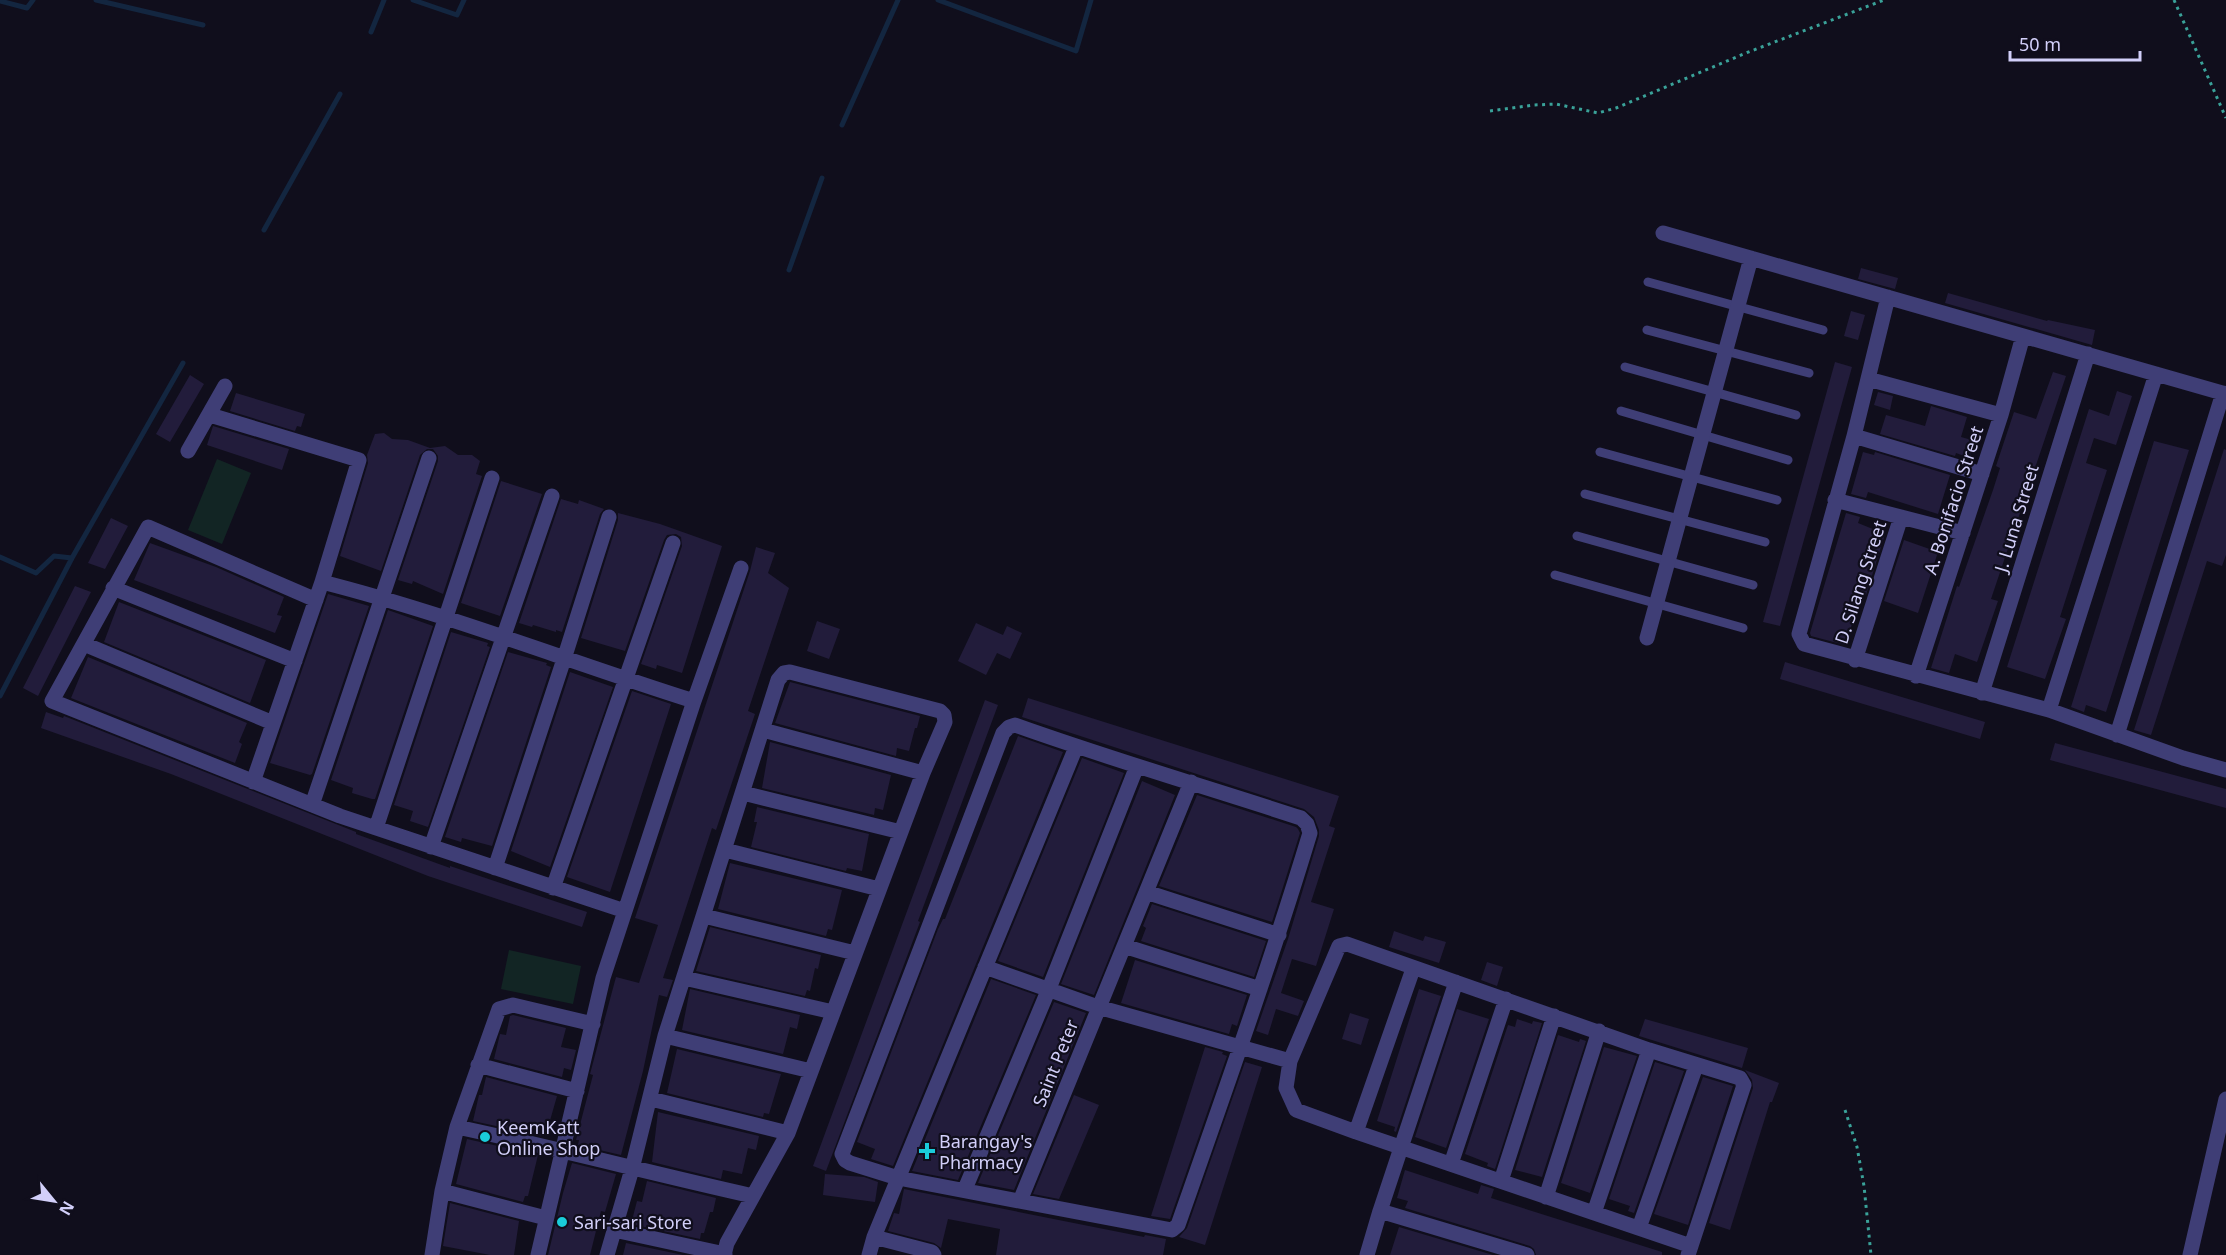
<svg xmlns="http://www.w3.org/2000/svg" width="2226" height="1255" font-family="'Noto Sans',sans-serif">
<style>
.green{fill:#122524}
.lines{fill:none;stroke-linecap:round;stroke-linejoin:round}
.stream{stroke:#132640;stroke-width:5}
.building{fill:#221c3b}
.path{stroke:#3aa299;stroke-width:3;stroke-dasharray:3 4.5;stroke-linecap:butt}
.lane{stroke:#3f3e76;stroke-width:9}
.street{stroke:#3f3e76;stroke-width:15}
.poi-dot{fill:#1accda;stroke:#100e1c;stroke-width:2}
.labels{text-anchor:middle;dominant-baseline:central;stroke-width:4.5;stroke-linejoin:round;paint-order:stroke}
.street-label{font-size:18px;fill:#d2cff9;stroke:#100e1c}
.poi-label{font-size:18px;fill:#d2cff9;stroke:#100e1c;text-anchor:start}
</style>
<rect width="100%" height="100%" fill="#100e1c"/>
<path class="green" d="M217,459L251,473L222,544L188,530Z
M509,950L581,966L573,1004L501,989Z"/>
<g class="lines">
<path class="stream" d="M96,0L203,25
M413,0L457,15L464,0
M938,0L1076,51L1091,0
M0,1L27,8L33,0
M371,32L384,0
M842,125L898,0
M264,230L340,94
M789,270L822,178
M0,557L36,573L54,556L72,558
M0,696L72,558L183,363"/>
</g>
<path class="building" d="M1861,268L1898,278L1895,289L1858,279Z
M1948,293L2047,321L2048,320L2095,330L2092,345L1945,303Z
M1851,311L1865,315L1858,340L1844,336Z
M1835,362L1852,367L1780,626L1763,622Z
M2053,372L2066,376L1991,599L1998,601L1977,662L1955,654L1949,673L1931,668L1957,586L1959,587L1993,490L2000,468L1996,466L2014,412L2036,419Z
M190,375L204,384L170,442L156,434Z
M2117,391L2132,396L2116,445L2094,438L2086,463L2107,470L2060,617L2066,619L2045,679L2007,667L2089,409L2109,416Z
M1878,392L1893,396L1890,410L1874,405Z
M236,393L305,414L301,427L297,426L295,431L230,411Z
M1931,406L1967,417L1961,437L1975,441L1970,458L1956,453L1955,456L1880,434L1886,415L1925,426Z
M213,426L289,449L282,470L207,445Z
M384,433L392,439L408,440L430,448L445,446L458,455H472L480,461L476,474L482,476L443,594L413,581L412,584L398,580L438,461V456L433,449H427L420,455L381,571L340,556L368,463L367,455L375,434Z
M2154,441L2189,450L2106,712L2086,705L2084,712L2071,707Z
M2224,449L2226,450V555L2222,566L2207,561L2151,735L2134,730Z
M1863,452L1874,455L1875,452L1950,475L1938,514L1868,492L1866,498L1851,494Z
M501,481L542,494L500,616L461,603Z
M561,499L578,504L579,500L604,509L600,514L562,632L556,630V632L533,625L532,627L519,623Z
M618,513L660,524L722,546L682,673L657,665L656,669L641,664L682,546L681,537L676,534L667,535L664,540L625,651L581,638L618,520Z
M1846,513L1860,517L1858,523L1885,534L1866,595L1862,594L1845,645L1811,636L1810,633Z
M111,518L128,526L105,569L88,563Z
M1904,540L1938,552L1918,613L1884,601Z
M150,543L216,567L284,597L277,615L282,616L275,633L134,580Z
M756,547L775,553L768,573L789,588L748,711L755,714L716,830L712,828L663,978L673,980L667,997L659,995L643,1071L621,1155L578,1145L579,1140H576L593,1075L590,1074L616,977L639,983L658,925L635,918L750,571Z
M75,586L91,592L38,696L23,688Z
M328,594L369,606L312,774L310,775L270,763Z
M119,602L266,660L250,703L104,642Z
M388,610L433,626L375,799H372L352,793L353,788L331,780Z
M817,621L840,629L829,659L807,651Z
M976,623L1003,635L1007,626L1022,633L1010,659L997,653L986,675L958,661Z
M451,632L488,643L487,646L490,647L428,827L410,821L413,811L394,805Z
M508,652L547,663L546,665L551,667L492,846L462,838L461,842L445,837Z
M88,657L247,723L239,742L242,744L235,763L71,698Z
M1785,662L1985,722L1980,739L1780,679Z
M570,672L613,687L550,867L511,851Z
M790,682L920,716L917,728H915L909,751L897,748L896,756L775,723Z
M632,691L671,704L610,892L567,877Z
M1028,698L1339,796L1329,826L1335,828L1311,902L1334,909L1316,966L1292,959L1281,993L1304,1001L1298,1016L1276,1009L1268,1035L1256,1031L1288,939L1319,836V830L1314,817L1304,809L1022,717Z
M985,700L998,705L918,921L920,922L826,1171L813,1166Z
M46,712L63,718L64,716L356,832V834L450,868V866L587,912L582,927L428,876L171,774L41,728Z
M1018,736L1063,752L893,1166L871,1159L875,1149L857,1142L938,929L943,919H945Z
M770,742L891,775L883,810L875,808L874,815L762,788Z
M2055,743L2226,789V808L2050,760Z
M1082,758L1124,773L1043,977L998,961Z
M1142,781L1175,795L1094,995L1061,984Z
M1197,795L1296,827L1298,829L1300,833L1272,922L1159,886Z
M757,807L869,834L862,871L847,868L846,871L751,847L757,822H754Z
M730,863L842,890L832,930L828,929L826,936L718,909Z
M1152,904L1266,941L1254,977L1141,941L1146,928L1143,926Z
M710,927L821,955L818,969L815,968L810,991L807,990L805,996L696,971Z
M1394,931L1423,941L1425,936L1446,942L1439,963L1389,947Z
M1135,960L1247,995L1237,1026L1232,1024L1229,1034L1121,1003Z
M1487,962L1503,967L1497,986L1481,980Z
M991,979L1036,995L958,1180L912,1171Z
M690,989L800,1015L797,1029L790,1027L783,1054L682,1030Z
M1419,989L1441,996L1396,1132L1394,1131L1395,1127L1377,1121Z
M1054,1002L1086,1013L1014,1190L978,1183Z
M1457,1009L1489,1019L1446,1148L1415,1137Z
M1350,1013L1369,1019L1361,1045L1342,1039Z
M513,1015L566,1028L561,1047L576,1050L571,1070L564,1068L562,1077L494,1059L500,1034L506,1035L510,1016Z
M1517,1019L1532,1024L1533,1021L1542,1023L1495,1169L1487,1166L1488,1163L1465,1154L1508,1025L1515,1027Z
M1645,1019L1748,1048L1742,1068L1639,1036Z
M1558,1035L1579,1042L1580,1039L1586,1041L1542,1177L1515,1170Z
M1205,1047L1223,1052L1222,1054L1227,1056L1170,1219L1151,1216Z
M1604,1047L1637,1056L1590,1193L1561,1183Z
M677,1049L781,1074L769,1114L764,1113L763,1117L667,1093Z
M1245,1062L1262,1067L1205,1245L1179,1237L1187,1228Z
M1655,1062L1684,1071L1634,1213L1628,1211L1630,1206L1609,1199Z
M1745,1070L1779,1083L1772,1102H1770L1730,1230L1709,1223L1753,1088L1752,1080Z
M486,1077L557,1096L547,1131H544L543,1136L473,1121L479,1095H482Z
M1703,1077L1733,1086L1688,1225L1654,1214Z
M1074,1095L1099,1105L1059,1199L1033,1194Z
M658,1112L759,1136L756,1150L748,1148L742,1174L723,1170L721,1179L652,1162Z
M467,1139L538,1155L528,1196H525L523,1202L456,1184Z
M572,1163L616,1174L605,1212L601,1211L590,1255H548L563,1193Z
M1405,1170L1478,1194L1481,1185L1494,1189L1491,1198L1662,1252V1255H1536L1534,1249L1530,1246L1405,1208L1408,1201L1397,1198Z
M825,1174L864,1177L878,1182L875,1202L823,1195Z
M647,1181L716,1198L713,1212H710L704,1233H701L700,1239L631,1224L637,1201L642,1202Z
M904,1189L1144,1237L1145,1235L1166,1239L1163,1255H996L1000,1229L948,1219L941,1248L934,1243L888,1231L894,1213L899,1214Z
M450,1203L519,1221L514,1255H490L443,1246Z
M1399,1227L1493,1255H1390Z
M626,1243L683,1255H623Z"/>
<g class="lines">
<path class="path" d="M2174,0L2226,118
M1490,111L1534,105L1556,104L1598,113L1616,108L1746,53L1884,0
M1845,1110L1857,1147L1864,1186L1871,1255"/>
<path class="lane" d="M1648,282L1823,330
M1647,330L1809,373
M1625,367L1796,415
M1621,411L1788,460
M1600,452L1777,500
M1585,494L1765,542
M1577,536L1753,585
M1555,575L1743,628"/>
<path class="street" d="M1663,233L2226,394
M1888,297L1854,436L1799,634L1804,644L2049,710L2183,758L2226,770
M1868,379L2001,415
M210,415L359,460L322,582L253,782
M1854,436L1982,474
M188,451L225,386
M1835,500L1963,533
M322,582C448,614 570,662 694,701
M113,588L295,661
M316,600L148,527L52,701L340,816L625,911
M1647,638L1751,258
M84,644L273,723
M1855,660L1901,517
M1916,676L2001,415L2023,336
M1982,693L2088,354
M2049,710L2156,374
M1015,725C1110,759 1206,787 1301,818L1307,824L1310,833C1270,965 1224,1094 1178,1225L1172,1230L898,1178L850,1163L845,1160L842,1154L1003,733L1009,727Z
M763,730L923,773
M2117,735L2223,393
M743,793L901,832
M312,805L429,458
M376,828L492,478
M431,847L552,496
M725,850L879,889
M495,868L564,659L609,517
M553,888L673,543
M1146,892L1279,935
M704,916L855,953
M1124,946L1260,989
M985,967L1098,1007L1290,1061
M684,978L833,1012
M665,1036L811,1071
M478,1065L577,1091
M651,1099L788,1133
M457,1127L499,1009L513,1005L593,1024
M1356,1132L1413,969
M1451,1164L1506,999
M1501,1181L1554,1016
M965,1189L1048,991L1137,766
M442,1191L546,1218
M1546,1197L1599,1031
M1020,1201L1191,782
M1380,1211L1527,1255
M1594,1213L1649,1050
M1639,1228L1696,1066
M614,1230L725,1254
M874,1237L932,1252L934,1255
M432,1255L442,1191L457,1127C556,1148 654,1174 753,1196
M538,1255L603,978L694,701L741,568
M607,1255L632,1169L665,1036L778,680L784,673L790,672L940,711L944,715L945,722L923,773L788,1133L727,1243L724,1255
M869,1255L874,1237L1076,747
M1367,1255L1380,1211L1456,982
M1688,1255L1744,1085L1740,1078L1649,1050L1347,944L1339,946L1290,1061L1286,1088L1296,1110L1356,1132L1691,1246
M2190,1255L2226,1099"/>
</g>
<g class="poi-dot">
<circle cx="485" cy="1137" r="6"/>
<path d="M924 1142h6v6h6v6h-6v6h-6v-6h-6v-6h6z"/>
<circle cx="562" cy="1222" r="6"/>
</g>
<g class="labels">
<g class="street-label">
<text transform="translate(1953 500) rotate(-72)">A. Bonifacio Street</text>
<text transform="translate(2016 518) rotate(-73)">J. Luna Street</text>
<text transform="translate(1860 582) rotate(-72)">D. Silang Street</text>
<text transform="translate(1055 1063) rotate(-68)">Saint Peter</text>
</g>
<g class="poi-label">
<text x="497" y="1127">KeemKatt<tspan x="497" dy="21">Online Shop</tspan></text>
<text x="939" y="1141">Barangay's<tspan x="939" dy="21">Pharmacy</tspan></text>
<text x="574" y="1222">Sari-sari Store</text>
</g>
</g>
<g transform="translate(54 1201) rotate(120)" stroke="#100e1c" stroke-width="4.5" paint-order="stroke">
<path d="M0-4.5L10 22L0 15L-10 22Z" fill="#d2cff9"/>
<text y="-9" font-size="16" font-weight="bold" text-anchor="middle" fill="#d2cff9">N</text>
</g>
<path d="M2010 51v9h130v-9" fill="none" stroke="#d2cff9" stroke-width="3"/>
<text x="2019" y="51" font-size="18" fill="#d2cff9" stroke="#100e1c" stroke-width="4.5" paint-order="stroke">50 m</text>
</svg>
